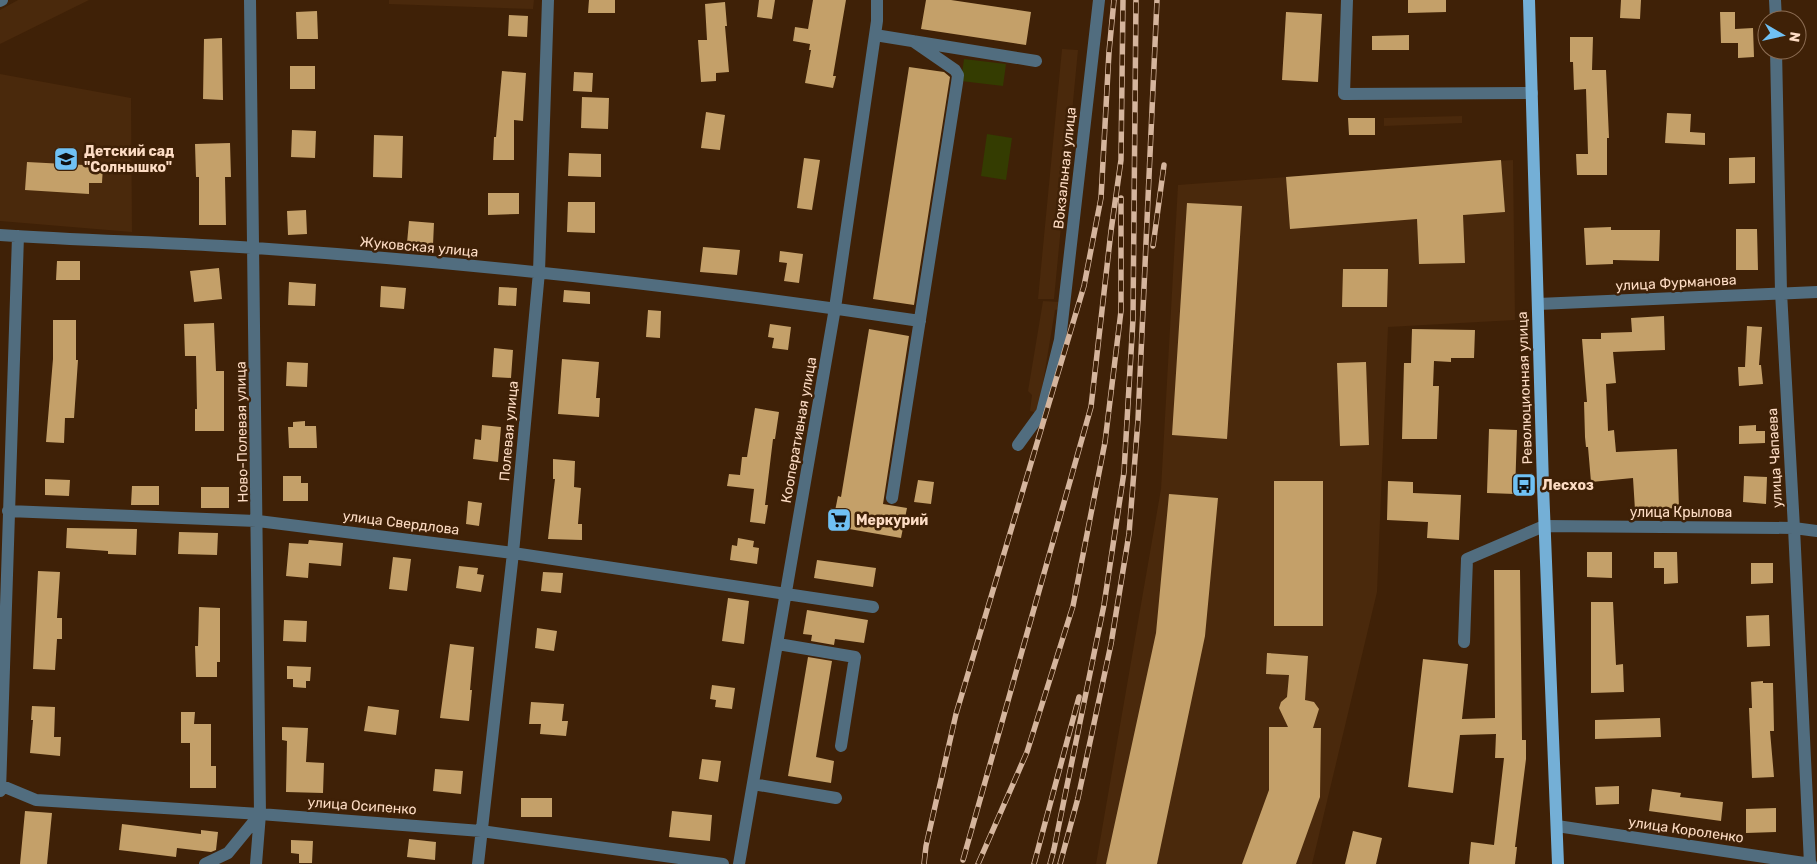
<svg xmlns="http://www.w3.org/2000/svg" width="1817" height="864" font-family="Rubik,sans-serif">
<style>
.built{fill:#4a290c}
.green{fill:#343c01}
.building{fill:#c4a069}
.lines{fill:none;stroke-linecap:round;stroke-linejoin:round}
.minor{stroke:#516d7f;stroke-width:12}
.major{stroke:#74afd6;stroke-width:12}
.rail-casing{stroke:#d5b59d;stroke-width:5.5}
.rail{stroke:#3f2107;stroke-width:4;stroke-dasharray:11;stroke-linecap:butt}
.labels{text-anchor:middle;dominant-baseline:central;stroke-width:5;stroke-linejoin:round;paint-order:stroke}
.poi-label{font-size:14px;font-weight:bold;fill:#fddcc4;stroke:#3f2107;text-anchor:start}
.street-label{font-size:14px;fill:#fddcc4;stroke:#3f2107}
</style>
<rect width="100%" height="100%" fill="#3f2107"/>
<path class="built" d="M18,0H89L0,44V10Z
M389,0H534L533,9L389,4Z
M1062,49L1078,50L1054,299H1038Z
M0,74L131,98L132,232L0,221Z
M1462,116V123L1384,126V118Z
M1513,160L1515,320L1388,327L1377,592L1312,864H1096L1161,489L1178,185Z
M1043,301L1061,302L1060,309L1055,310L1038,413L1030,411L1032,395L1028,391Z"/>
<path class="green" d="M964,59L1006,64L1003,86L961,81Z
M987,134L1012,138L1006,180L981,176Z"/>
<path class="building" d="M589,0H615V13H588Z
M759,0H775L772,19L757,17Z
M813,0H846L833,76H836L833,88L805,83L811,50H809L810,44L793,41L795,27L808,29Z
M926,0H951L1031,12L1026,45L921,29Z
M1408,0H1446V12L1408,13Z
M1621,0H1641L1640,19L1620,18Z
M725,2L727,26H725L729,72L716,73V81L701,82L698,40H707L705,4Z
M317,11L318,39H297L296,12Z
M1286,12L1322,14L1318,82L1282,80Z
M1720,12H1735V29L1753,28L1754,57L1738,58V43H1721Z
M509,15L528,16L527,37L508,36Z
M1409,35V50H1372V36Z
M1570,37H1593L1592,70H1606L1609,138H1607V175H1577L1576,154H1588L1586,89L1574,90L1573,62H1570Z
M222,38L223,100L203,99L204,39Z
M290,66H315V89H290Z
M909,67L944,72L950,77L914,305L873,299Z
M502,71L526,73L523,121L514,120V160H493L494,137H496Z
M574,72L593,73L592,92L573,91Z
M582,97L609,98L608,129L581,128Z
M706,112L725,115L720,150L701,148Z
M1667,113L1691,114L1690,132L1705,133V145L1665,143Z
M1348,118H1375V135H1349Z
M292,130L316,131L315,158L291,157Z
M374,135L403,136L402,178L373,177Z
M230,143L231,177H225L226,225H199V177H196L195,144Z
M569,153L601,154V177L568,176Z
M1755,157V183L1729,184V158Z
M804,158L820,160L812,210L797,208Z
M1501,160L1505,212L1463,215L1465,263L1419,264L1417,219L1290,229L1286,177Z
M27,162L103,166L102,183H89V194L25,190Z
M488,193H519V214L488,215Z
M568,202H595V233L567,232Z
M1187,203L1242,206L1227,439L1172,435Z
M306,210L307,234L288,235L287,211Z
M409,221L434,223L433,245L407,243Z
M1611,227V230H1660L1659,261L1613,260V264L1586,265L1584,228Z
M1736,229H1757L1758,270H1736Z
M703,247L740,250L737,275L700,272Z
M780,251L803,254L799,283L784,281L787,263L779,262Z
M57,261H80V280H56Z
M219,268L222,299L194,302L190,271Z
M1343,269H1388L1387,307H1342Z
M289,282L316,284L315,306L288,305Z
M381,286L406,288L404,309L380,307Z
M499,287L517,288L516,306L498,305Z
M564,290L590,292V304L563,302Z
M648,310L661,311L660,338L646,337Z
M1664,316L1665,350L1613,352L1616,383L1606,384L1608,431L1614,430L1616,452L1677,449L1679,508L1635,510L1633,478L1591,482L1588,447H1586L1585,437L1584,402H1587L1582,339H1601V333L1632,332L1631,318Z
M53,320H76V360H78L74,418H65L64,443L46,442L53,359Z
M214,323L216,371H224V431H195V409H197L196,356H185L184,324Z
M770,324L791,327L788,350L772,348L774,338L768,337Z
M1747,326L1762,327L1759,365H1761L1763,384L1739,386L1738,367H1745Z
M869,329L909,336L883,504L907,508L901,538L832,526L838,496L841,497Z
M1412,329L1475,330L1474,358H1451V362L1434,361L1433,386H1439L1437,439H1402L1404,363H1411Z
M494,348L513,350L511,378L492,377Z
M562,359L599,362L596,398H600L599,417L558,414Z
M287,362L308,363L307,387L286,386Z
M1366,362L1369,445L1340,446L1337,363Z
M755,408L779,412L775,439H773L765,505H768L765,524L750,522L754,489L727,486L729,474L740,475L742,457H747Z
M305,421V426H316L317,448H289L288,427H293V422Z
M482,425L501,427L498,462L473,459L475,439L481,440Z
M1756,425V431H1765V443L1739,444V426Z
M1489,429L1517,430L1515,494L1487,493Z
M553,459L575,461L574,487L581,488L578,524H582V540L548,539L555,479H553Z
M283,476H301V483H308V501H283Z
M1744,476L1767,477L1766,504L1743,502Z
M45,479L70,480L69,496L45,495Z
M918,480L934,482L931,504L914,502Z
M1274,481H1323V626H1274Z
M1388,481L1413,482V493L1461,495L1459,540L1427,538L1428,522L1387,520Z
M132,486H159V505H131Z
M201,487H229V508H201Z
M1169,494L1218,498L1205,636L1157,864H1106L1156,633Z
M468,501L482,503L479,526L466,524Z
M67,528L137,529L136,555L108,554V551L66,548Z
M179,532L218,533L217,555L178,554Z
M738,538L754,541L753,547L759,548L757,564L730,560L732,545L737,546Z
M309,540L343,543L341,566L309,563L308,578L286,576L289,543L308,544Z
M1587,552H1612V578L1587,577Z
M1654,552H1677L1678,583L1664,584V568H1654Z
M393,557L411,559L407,591L389,589Z
M817,560L876,568L873,587L814,578Z
M1751,563H1773V583L1751,584Z
M459,566L478,568L477,574L484,575L481,592L456,588Z
M1494,570H1520L1522,740H1526V759L1515,847H1517L1515,864H1469L1471,842L1494,845L1504,758H1495L1496,734L1460,735L1453,793L1408,787L1423,659L1468,664L1462,719L1495,718Z
M38,571L60,572L57,618H62V639H57L55,670L33,669Z
M543,572L563,573L561,593L541,591Z
M728,598L749,601L744,644L722,641Z
M1591,602H1613L1616,665L1623,664L1624,692L1591,693Z
M199,607L220,608V662H217V677H196L195,646H198Z
M807,610L868,620L864,643L835,639L834,645L811,641L812,635L803,634Z
M1769,615L1770,646L1747,647L1746,616Z
M284,620L307,621L306,642L283,641Z
M537,628L557,631L554,651L535,648Z
M450,644L474,647L470,690H472L469,721L440,718Z
M1267,653L1308,656L1305,700L1314,702L1319,709L1313,728H1321L1320,797L1296,864H1242L1269,790V727H1288L1279,708L1281,702L1287,697L1289,675L1266,674Z
M808,657L832,661L816,757L834,761L831,783L788,776Z
M287,666L311,667L310,681H306V688L293,687V679H287Z
M1763,681V683H1773L1774,731H1770L1774,777L1752,778L1749,708H1752L1751,682Z
M712,685L735,688L732,709L715,707L716,700L710,699Z
M531,702L564,704L562,721H568L566,736L540,734L541,724H529Z
M32,706L55,707L54,737H61L60,756L30,753L33,720H31Z
M368,706L399,710L396,735L364,731Z
M181,712H195L194,724H211V766H216V788H190V743H181Z
M1660,718L1661,737L1595,739V720Z
M282,727L308,728L306,762L324,763L323,793L286,792L287,741L282,740Z
M702,759L721,761L718,782L699,779Z
M435,769L463,771L461,794L433,791Z
M1619,786V804L1596,805L1595,787Z
M1652,789L1681,793L1680,797L1723,802L1721,821L1649,811Z
M521,798H552V817H521Z
M1776,808V832L1746,833V809Z
M25,811L52,813L47,864H20Z
M672,811L712,815L710,841L669,837Z
M122,824L201,834V830L218,832L216,850L211,852L177,848L176,857L119,850Z
M1353,831L1382,838L1376,864H1345Z
M409,839L436,842L435,860L407,857Z
M291,840L313,841L312,863H299V854L291,853Z"/>
<g class="lines">
<path class="minor" d="M250,0L260,814L256,864
M1347,0L1344,94L1532,93
M1775,0L1776,20
M0,1L2,0
M875,35L1036,61
M1776,50L1781,292L1794,528L1810,864
M0,235C85,241 170,242 255,248C477,263 700,288 920,321
M1538,304L1817,292
M1018,445L1042,412L1060,340L1099,0
M892,498L957,83L958,75L955,70L913,41
M8,511L258,521L513,553L873,607
M1464,642L1467,559L1544,526L1794,528L1817,531
M778,644L855,657L841,746
M753,784L836,798
M0,785L36,800L260,814L481,831L723,864
M0,791L18,236
M1557,826L1811,864
M205,864L228,853L260,814
M478,864L513,553L539,272L548,0
M739,864L835,308L877,21V0"/>
<path class="major" d="M1529,0L1543,486L1558,864"/>
<defs>
<path id="rail" d="M1153,246L1164,165
M963,860L1091,407L1111,231L1121,160L1123,0
M924,864L926,846L956,714L1084,286L1101,198L1109,52L1114,0
M978,864L1027,752L1073,606L1105,442L1121,311V198
M1034,864L1079,697
M1050,864L1054,849L1104,605L1124,472L1133,319L1136,0
M1060,864L1078,798L1111,644L1129,534L1138,420L1157,0"/>
</defs>
<use href="#rail" class="rail-casing"/>
<use href="#rail" class="rail"/>
</g>
<defs>
<symbol id="school-square" viewBox="-11 -11 22 22"><rect x="-9" y="-9" width="18" height="18" rx="4" fill="#70c1f4" stroke="#3f2107"/><path d="M0-5L7-2L0 1L-7-2ZM-4 1L0 2.5L4 1V4Q0 6-4 4Z" fill="#111"/></symbol>
<symbol id="bus-square" viewBox="-11 -11 22 22"><rect x="-9" y="-9" width="18" height="18" rx="4" fill="#70c1f4" stroke="#3f2107"/><path d="M-5-6H5V4H4V6H2V4H-2V6H-4V4H-5ZM-3.5-4V0h7V-4ZM-3.5 1.2v1.5H-2V1.2ZM2 1.2v1.5H3.5V1.2Z" fill="#111"/></symbol>
<symbol id="supermarket-square" viewBox="-11 -11 22 22"><rect x="-9" y="-9" width="18" height="18" rx="4" fill="#70c1f4" stroke="#3f2107"/><path d="M-6-5.5h2.5l.6 2H6L4.5 2H-2.5L-4.4-4H-6ZM-1.5 3.2a1.3 1.3 0 1 0 .1 0ZM3 3.2a1.3 1.3 0 1 0 .1 0Z" fill="#111"/></symbol>
</defs>
<g fill-rule="evenodd">
<use href="#school-square" x="52" y="145" width="28" height="28"/>
<use href="#bus-square" x="1510" y="471" width="28" height="28"/>
<use href="#supermarket-square" x="825" y="506" width="28" height="28"/>
</g>
<g class="labels">
<g class="poi-label">
<text x="84" y="151">Детский сад<tspan x="84" dy="16">"Солнышко"</tspan></text>
<text x="1542" y="485">Лесхоз</text>
<text x="856" y="520">Меркурий</text>
</g>
<g class="street-label">
<text transform="translate(1065 168) rotate(-84)">Вокзальная улица</text>
<text transform="translate(419 247) rotate(5)">Жуковская улица</text>
<text transform="translate(1676 283) rotate(-3)">улица Фурманова</text>
<text transform="translate(1525 388) rotate(-92)">Революционная улица</text>
<text transform="translate(799 430) rotate(-80)">Кооперативная улица</text>
<text transform="translate(509 431) rotate(-85)">Полевая улица</text>
<text transform="translate(242 432) rotate(-91)">Ново-Полевая улица</text>
<text transform="translate(1775 458) rotate(-93)">улица Чапаева</text>
<text x="1681" y="512">улица Крылова</text>
<text transform="translate(401 523) rotate(7)">улица Свердлова</text>
<text transform="translate(362 806) rotate(4)">улица Осипенко</text>
<text transform="translate(1686 830) rotate(8)">улица Короленко</text>
</g>
</g>
<g transform="translate(1782 35) rotate(99)"><circle r="24" fill="#3f2107" stroke="#8b6c53"/>
<path d="M0-4L9 19L0 12L-9 19Z" fill="#70c1f4"/>
<text y="-8" font-size="14" font-weight="bold" text-anchor="middle" fill="#fddcc4">N</text>
</g>
</svg>
